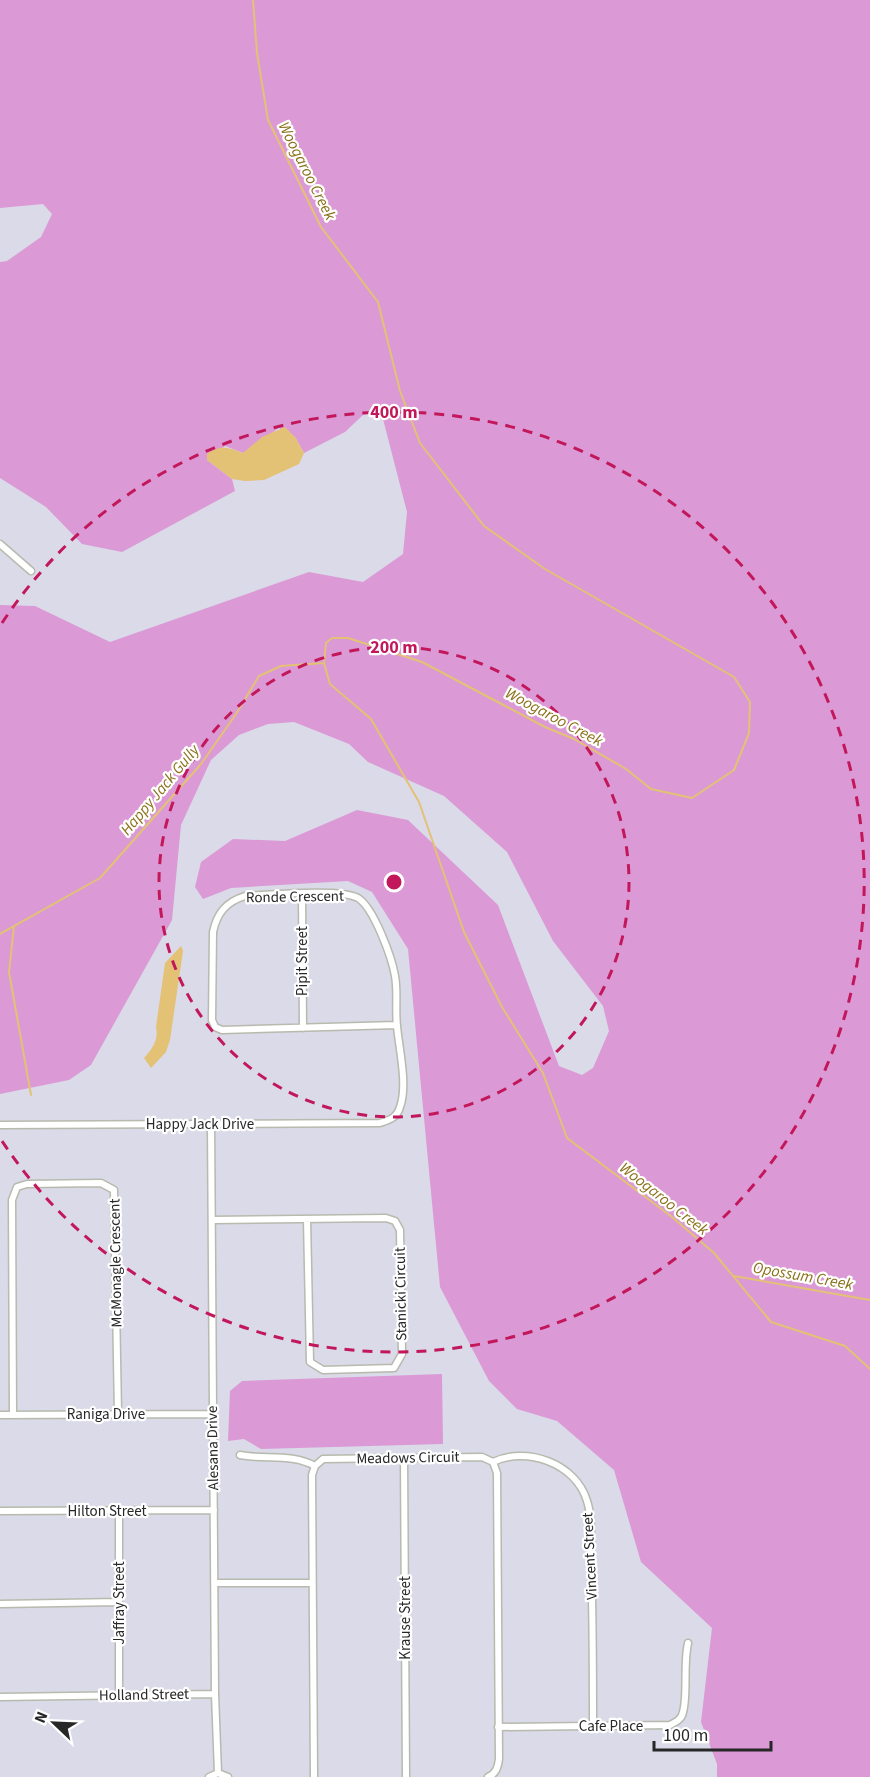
<svg xmlns="http://www.w3.org/2000/svg" width="870" height="1777" font-family="'Source Sans 3',sans-serif">
<style>
.green{fill:#db9ad5}
.water{fill:#e3c175}
.lines{fill:none;stroke-linecap:round;stroke-linejoin:round}
.stream{stroke:#e3c175;stroke-width:2}
.minor-casing{stroke:#b7baad;stroke-width:9}
.minor{stroke:#fff;stroke-width:6}
.ring{fill:none;stroke:#c2185b;stroke-width:3;stroke-dasharray:10 8}
.labels{text-anchor:middle;dominant-baseline:central;stroke-width:4.5;stroke-linejoin:round;paint-order:stroke}
.street-label{font-size:15px;fill:#272727;stroke:#fff}
.water-label{font-size:16px;font-style:italic;fill:#8a7018;stroke:#fff}
.centre{fill:#c2185b;stroke:#fff;stroke-width:3}
.ring-label{font-size:18px;text-anchor:middle;font-weight:bold;fill:#c2185b;stroke:#fff;stroke-width:4.5;stroke-linejoin:round;paint-order:stroke}
</style>
<rect width="100%" height="100%" fill="#dadae9"/>
<path class="green" d="M0,0H870V1777H717V1764L701,1722L712,1628L641,1562L614,1470L557,1421L517,1409L489,1381L440,1287L408,949L372,892L348,881L231,888L203,899L195,887L201,862L233,839L285,841L357,810L408,820L498,905L559,1066L582,1075L593,1068L609,1031L603,1006L553,941L507,852L444,796L368,762L349,744L294,722L268,724L239,735L211,760L181,825L172,920L91,1065L69,1080L0,1094V605L35,606L110,642L309,572L363,582L403,554L407,512L383,419L375,411L363,415L345,432L304,453L295,437L279,428L243,453L225,446L207,460L232,479L235,491L122,552L82,544L46,507L0,478V262L7,261L41,237L52,214L43,204L0,208Z
M442,1374L443,1444L261,1449L244,1439L228,1441L230,1391L242,1381Z"/>
<path class="water" d="M285,427L295,437L304,453L299,464L264,480L245,481L232,479L207,460V454C221,444 229,448 243,453L262,437Z
M181,946L183,951L170,1040L166,1052L151,1068L144,1058C152,1049 159,1040 156,1027L165,963Z"/>
<g class="lines">
<path class="stream" d="M253,0L257,53L268,120L321,227L378,302L400,391L420,443L484,526L545,569L734,677L750,702L749,733L734,770L692,798L651,789L626,769L574,739L545,727L422,662L348,638H332L326,643L324,663L330,684L371,719L419,802L464,932L502,1007L543,1073L567,1138L672,1217L714,1253L771,1322L845,1346L870,1369
M14,926L9,972L31,1095
M0,934L100,878L201,764L236,714L259,676L281,666L324,663
M734,1276L870,1300"/>
<defs>
<path id="minor" d="M0,544L31,571
M302,895L303,1028
M211,1123L215,1694L218,1773
M0,1125L380,1123C389,1120 397,1118 400,1107C408,1085 399,1049 397,1026C395,1009 398,992 395,976C392,958 374,908 358,898C340,888 269,895 245,896C226,902 217,913 213,932L212,1020L215,1027L222,1030L397,1025
M212,1220L386,1218L395,1221L400,1230L402,1354L394,1368L323,1370L310,1362L307,1219
M0,1415L213,1414
M13,1415L12,1200L17,1187L27,1184L101,1183L114,1190L118,1414
M240,1455C265,1460 292,1453 315,1466
M404,1458L406,1777
M493,1462C526,1446 576,1463 587,1501C593,1519 590,1541 591,1560C593,1615 593,1671 593,1726
M0,1511L214,1510
M119,1511V1695
M215,1583H312
M0,1604L119,1602
M0,1697L215,1694
M498,1727L670,1725C676,1722 682,1719 683,1712C688,1694 683,1665 688,1643
M209,1777L218,1773L228,1777
M314,1777L312,1475L315,1466L323,1459L482,1457L493,1462L497,1473L499,1759C498,1767 496,1774 488,1777"/>
</defs>
<use href="#minor" class="minor-casing"/>
<use href="#minor" class="minor"/>
</g>
<g class="ring">
<circle cx="394" cy="882" r="235"/>
<path d="M2 623A470 470 0 1 1 2 1141"/>
</g>
<g class="labels">
<g class="street-label">
<text transform="translate(295 897) rotate(-1)">Ronde Crescent</text>
<text transform="translate(302 961) rotate(-90)">Pipit Street</text>
<text x="200" y="1124">Happy Jack Drive</text>
<text transform="translate(116 1263) rotate(-91)">McMonagle Crescent</text>
<text transform="translate(401 1294) rotate(-91)">Stanicki Circuit</text>
<text x="106" y="1414">Raniga Drive</text>
<text transform="translate(213 1448) rotate(-91)">Alesana Drive</text>
<text transform="translate(408 1458) rotate(-1)">Meadows Circuit</text>
<text x="107" y="1511">Hilton Street</text>
<text transform="translate(590 1556) rotate(-93)">Vincent Street</text>
<text transform="translate(119 1603) rotate(-90)">Jaffray Street</text>
<text transform="translate(405 1618) rotate(-90)">Krause Street</text>
<text transform="translate(144 1695) rotate(-1)">Holland Street</text>
<text x="611" y="1726">Cafe Place</text>
</g>
<g class="water-label">
<text transform="translate(307 171) rotate(63)">Woogaroo Creek</text>
<text transform="translate(554 717) rotate(28)">Woogaroo Creek</text>
<text transform="translate(160 790) rotate(-50)">Happy Jack Gully</text>
<text transform="translate(664 1199) rotate(38)">Woogaroo Creek</text>
<text transform="translate(803 1276) rotate(10)">Opossum Creek</text>
</g>
</g>
<circle cx="394" cy="882" r="9" class="centre"/>
<g class="ring-label">
<text x="394" y="418">400 m</text>
<text x="394" y="653">200 m</text>
</g>
<g transform="translate(54 1723) rotate(293)" stroke="#ffffff" stroke-width="4.5" paint-order="stroke">
<path d="M0-4.5L10 22L0 15L-10 22Z" fill="#272727"/>
<text y="-9" font-size="16" font-weight="bold" text-anchor="middle" fill="#272727">N</text>
</g>
<path d="M654 1741v9h117v-9" fill="none" stroke="#272727" stroke-width="3"/>
<text x="663" y="1741" font-size="18" fill="#272727" stroke="#ffffff" stroke-width="4.5" paint-order="stroke">100 m</text>
</svg>
